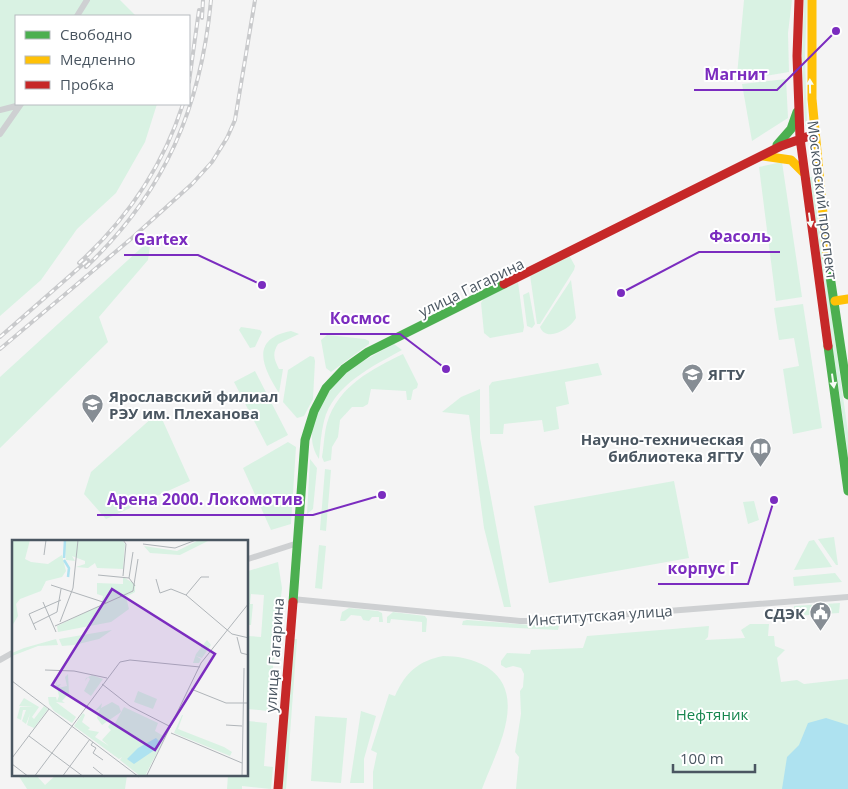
<svg xmlns="http://www.w3.org/2000/svg" width="848" height="789" font-family="'Open Sans',sans-serif">
<style>
.green{fill:#d9f2e3}
.water{fill:#aee2f0}
.lines{fill:none;stroke-linecap:round;stroke-linejoin:round}
.street{stroke:#ced0d2;stroke-width:6}
.fast{stroke:#4caf50;stroke-width:9}
.slow{stroke:#ffc107;stroke-width:9}
.jam{stroke:#c62828;stroke-width:9}
.rail-casing{stroke:#c9cacc;stroke-width:4}
.rail{stroke:#fff;stroke-width:2;stroke-dasharray:5.5;stroke-linecap:butt}
.oneway{fill:#f6fbf6}
.labels{text-anchor:middle;dominant-baseline:central;stroke-width:4;stroke-linejoin:round;paint-order:stroke}
.street-label{font-size:15px;fill:#4a5661;stroke:#fff}
.poi-label{font-size:15px;font-weight:bold;fill:#4a5661;stroke:#fff;text-anchor:start}
.park-label{font-size:15px;fill:#17864f;stroke:#fff}
.inset-river{fill:none;stroke:#aee2f0;stroke-width:2.5}
.inset-road{fill:none;stroke:#b0b5b9;stroke-width:1}
.view{fill:#7b2cbf;fill-opacity:0.15;stroke:#7b2cbf;stroke-width:2.5}
.inset-edge{fill:none;stroke:#4a5661;stroke-width:2.5}
.leader{fill:none;stroke:#7b2cbf;stroke-width:2}
.callout-dot{fill:#7b2cbf;stroke:#fff;stroke-width:2}
.callout-label{font-size:16px;text-anchor:middle;font-weight:bold;fill:#7b2cbf;stroke:#fff;stroke-width:4;stroke-linejoin:round;paint-order:stroke}
</style>
<rect width="100%" height="100%" fill="#f4f4f4"/>
<path class="green" d="M0,0H120L136,16H16V104H157L145,142L116,193L77,229L41,280L0,316Z
M744,0H792L788,33L789,72L740,80L737,75Z
M804,0H807L805,56L807,124L805,126L802,56Z
M786,79L788,118L752,141L742,84Z
M782,162L802,297L776,301L759,167Z
M809,177H812L848,432V455Z
M151,239L148,260L99,317L108,342L0,448V377Z
M569,255L575,266L574,270L540,324H537L530,275Z
M571,280L576,318C570,329 546,343 540,327Z
M518,282L524,327L523,332L490,338L484,333L481,303L484,298Z
M529,292L535,324L532,328L527,326L523,295Z
M803,304L822,428L793,434L783,369L799,366L794,338L779,340L774,308Z
M241,327L260,330L262,332L255,347L250,348L239,330Z
M291,331L299,334L278,344C272,354 274,359 279,369H283L279,393C263,368 249,339 291,331Z
M327,335L365,339L369,341V344L331,372L326,368L321,340Z
M394,344L402,350C373,366 333,385 324,421C321,433 320,447 319,459C300,432 323,394 345,374C359,362 378,353 394,344Z
M403,354L418,384L417,388L413,390L411,400H407L406,391L371,389L368,404L363,407H352L340,420L338,437L332,447L331,460L324,462L322,457C324,446 324,434 327,423C338,386 372,369 403,354Z
M310,356L314,357L315,361L313,399L304,416L297,418L283,402L288,370Z
M598,363L602,375L565,382L569,404L556,407L559,429L544,432L542,420L504,424L503,434H490L489,386L492,382Z
M255,371L288,435L267,446L234,382Z
M480,389V438L511,607H504L484,528L469,415L442,412L461,397Z
M153,417L162,419L190,481L106,519L84,494L91,472Z
M288,442L296,447L291,524L271,530L243,468Z
M310,459L317,468L313,509L307,514Z
M325,469L331,470L326,531L320,530Z
M674,481L689,558L549,583L534,506Z
M754,501L759,520L748,524L743,502Z
M834,537L838,565H836L818,539Z
M814,540L832,567L794,570L809,541Z
M319,545L326,546L322,589L315,588Z
M278,562L282,588L268,711L248,709V636L261,637L264,595L251,594L250,604H253L251,625H248V571Z
M835,573L842,582L794,586L793,577Z
M840,603L839,613L794,616V606Z
M349,608L378,611L382,613L383,622H379V617H372L369,621L363,620L361,616L351,615L345,621H340L342,612Z
M393,612L425,616L427,619L426,632H422V622L391,619L390,623H387V617Z
M467,620L531,625L556,624L559,626L558,630L462,625L463,621Z
M750,624H769L768,636H774L775,646L785,650L777,658L781,682L797,680L804,684L848,679V789H516L519,757L515,752L521,714L520,691L523,687L524,674L521,668L513,666L506,668L501,665V661L507,653L530,654L531,650L583,648L587,636L709,626L708,637L705,640L745,638L741,630Z
M292,639H297L286,789H282Z
M443,656C457,656 474,659 487,667C530,695 495,753 482,789H373V772L377,753L371,750L389,694L395,696C405,673 418,661 443,656Z
M361,711L376,716L364,759V783H350Z
M315,716L347,718L341,783L311,781Z
M248,721L267,723L264,766L273,767L271,789L242,786V789H227L228,775H248Z
M18,775H36L45,785L56,775H127L125,789H27Z"/>
<path class="water" d="M826,718L848,725V789H782L787,757L799,745L808,723Z"/>
<g class="lines">
<path class="street" d="M77,16L87,0
M0,110L20,105
M0,134L21,104
M248,559L298,543
M292,599L520,621H540L848,597
M0,660L14,652"/>
<path class="fast" d="M777,145L791,129L797,112
M827,256L848,395
M828,346L848,491
M293,602L305,440L314,411L326,388L344,369L368,352L504,284"/>
<path class="slow" d="M812,0V99L827,256
M763,156L791,160L803,172
M835,301L848,299"/>
<path class="jam" d="M799,0L797,56L800,138L828,346
M504,284L781,146L812,135
M278,789L293,602"/>
<defs>
<path id="rail" d="M202,18L203,0
M189,82L199,10
M79,263C127,219 163,166 183,104
M86,267C165,192 201,107 211,0
M0,337L88,260
M0,349L132,238L192,184L212,162L227,138L235,120L255,0"/>
</defs>
<use href="#rail" class="rail-casing"/>
<use href="#rail" class="rail"/>
</g>
<defs><path id="oneway-solid" d="M-6-.8H1V-3.2L6.5 0L1 3.2V.8H-6Z" transform="scale(1.25)"/></defs>
<g class="oneway">
<use href="#oneway-solid" transform="translate(810 86) rotate(-91)"/>
<use href="#oneway-solid" transform="translate(810 220) rotate(82)"/>
<use href="#oneway-solid" transform="translate(833 381) rotate(82)"/>
</g>
<defs>
<symbol id="university-pin" viewBox="-11 -11 22 30"><path d="M0 17L-7.5 6A9.5 9.5 0 1 1 7.5 6Z" fill="#868d94" stroke="#fff"/><path d="M0-5L7-2L0 1L-7-2ZM-4 1L0 2.5L4 1V4Q0 6-4 4Z" fill="#fff"/></symbol>
<symbol id="library-pin" viewBox="-11 -11 22 30"><path d="M0 17L-7.5 6A9.5 9.5 0 1 1 7.5 6Z" fill="#868d94" stroke="#fff"/><path d="M-6-4Q-3-5.5-.7-3.5V5Q-3 3-6 4ZM6-4Q3-5.5 .7-3.5V5Q3 3 6 4Z" fill="#fff"/></symbol>
<symbol id="civic-pin" viewBox="-11 -11 22 30"><path d="M0 17L-7.5 6A9.5 9.5 0 1 1 7.5 6Z" fill="#868d94" stroke="#fff"/><path d="M-.6-6.5H3V-4.5H.6V-3L4-1V1h2V6H-6V1h2V-1L-.6-3ZM-1.2 2.5V6h2.4V2.5Z" fill="#fff"/></symbol>
</defs>
<g fill-rule="evenodd">
<use href="#university-pin" x="680" y="362" width="25" height="34"/>
<use href="#university-pin" x="80" y="392" width="25" height="34"/>
<use href="#library-pin" x="748" y="436" width="25" height="34"/>
<use href="#civic-pin" x="808" y="600" width="25" height="34"/>
</g>
<g class="labels">
<g class="street-label">
<text transform="translate(823 200) rotate(83)">Московский проспект</text>
<text transform="translate(471 287) rotate(-26)">улица Гагарина</text>
<text transform="translate(600 615) rotate(-4)">Институтская улица</text>
<text transform="translate(274 655) rotate(-86)">улица Гагарина</text>
</g>
<g class="poi-label">
<text x="708" y="374">ЯГТУ</text>
<text x="109" y="396">Ярославский филиал<tspan x="109" dy="17">РЭУ им. Плеханова</tspan></text>
<text x="744" y="439" text-anchor="end">Научно-техническая<tspan x="744" dy="17">библиотека ЯГТУ</tspan></text>
<text x="805" y="613" text-anchor="end">СДЭК</text>
</g>
<g class="park-label">
<text x="712" y="714">Нефтяник</text>
</g>
</g>
<g transform="translate(12 540)">
<rect width="236" height="236" fill="#f4f4f4"/>
<path d="M0,0H18L13,19L19,22L36,24L50,15L54,31L50,37L34,41L29,51L8,59L4,64L6,76L0,86ZM52,0H110L113,4L111,29L85,28L83,23L76,28L64,27L73,24V21L60,16L63,21L54,20ZM187,0H198L168,15L138,13L132,6L165,11ZM111,37L123,44V52L114,57L117,69L99,82L46,92L45,86L89,65L91,56L85,54V43L111,44ZM100,90L87,99L62,105L50,106L47,99ZM44,99L46,105L26,106L0,116V113L12,108ZM195,100L199,105L190,118L184,116L189,119L187,123H181L184,114ZM41,131L45,145L49,144L46,148L55,146L53,137L56,134L57,153L50,161L53,163L44,162L64,177L60,183L42,171L37,164L36,157H44L45,161L47,156ZM80,135L91,139L79,156L72,151L78,139L76,137L73,141L74,138ZM126,151L145,159L141,169L122,162ZM12,158L27,167L20,177L22,179L32,166L36,169L22,188L15,185L18,174L14,184L10,181L14,170H11L9,180L5,178L8,167H22L7,166ZM100,162L107,166L109,172L90,185L85,178L88,169L83,171L90,163L89,168ZM112,167L146,183L143,191L153,197L133,236H128L108,220L110,217L107,219L62,186L71,173L73,175L70,182L78,188L76,190L87,192L83,197L97,206L90,200L99,190L96,187L99,183L102,185ZM170,175H171L166,189L212,207L220,212L218,216L162,193Z" fill="#d9f2e3"/>
<path d="M144,198L148,202L144,209L122,224L115,219L126,208Z" fill="#aee2f0"/>
<path class="inset-river" d="M52,18L53,0M52,20L57,28L56,37"/>
<path class="inset-road" d="M131,4L163,8L184,0M121,12L117,38L123,46M32,15L34,0M86,35L117,38M111,36L114,4L111,0M144,39L148,53L159,49L174,55L220,94L237,98M39,45L94,63M174,55L189,37H197M31,62L44,92M48,82L61,48L66,0M21,84L45,72L49,49M43,86L121,51L126,19M24,90L17,74L49,60M225,97L229,113L237,115M33,130L62,131L95,138M0,141L127,237M90,144L118,166L159,187M179,149L214,163H237M214,185L230,186M159,193L230,223M17,196L72,237M81,202L79,205L84,208L81,213L91,220M0,218L37,169M0,224L17,237M81,227L93,237M22,237L108,122L118,120L188,127M50,237L78,199M134,237L189,123L237,63M230,237L232,128"/>
<path class="view" d="M100,49L203,114L143,210L40,145Z"/>
<rect width="236" height="236" class="inset-edge"/>
</g>
<path class="leader" d="M836 31L777 90H694M621 293L699 252H780M262 285L198 255H124M446 369L400 334H320M382 495L313 515H97M774 500L748 584H658"/>
<g class="callout-dot">
<circle cx="836" cy="31" r="5"/>
<circle cx="621" cy="293" r="5"/>
<circle cx="262" cy="285" r="5"/>
<circle cx="446" cy="369" r="5"/>
<circle cx="382" cy="495" r="5"/>
<circle cx="774" cy="500" r="5"/>
</g>
<g class="callout-label">
<text x="736" y="80">Магнит</text>
<text x="740" y="242">Фасоль</text>
<text x="161" y="245">Gartex</text>
<text x="360" y="324">Космос</text>
<text x="205" y="505">Арена 2000. Локомотив</text>
<text x="703" y="574">корпус Г</text>
</g>
<rect x="15" y="15" width="175" height="90" fill="#ffffff" stroke="#b7bbc0"/>
<rect x="25" y="31" width="25" height="8" fill="#4caf50" stroke="#b7bbc0"/>
<text x="60" y="40" font-size="15" fill="#4a5661">Свободно</text>
<rect x="25" y="56" width="25" height="8" fill="#ffc107" stroke="#b7bbc0"/>
<text x="60" y="65" font-size="15" fill="#4a5661">Медленно</text>
<rect x="25" y="81" width="25" height="8" fill="#c62828" stroke="#b7bbc0"/>
<text x="60" y="90" font-size="15" fill="#4a5661">Пробка</text>
<path d="M673 764v8h82v-8" fill="none" stroke="#4a5661" stroke-width="2.5"/>
<text x="680" y="764" font-size="15" fill="#4a5661" stroke="#ffffff" stroke-width="4" paint-order="stroke">100 m</text>
</svg>
